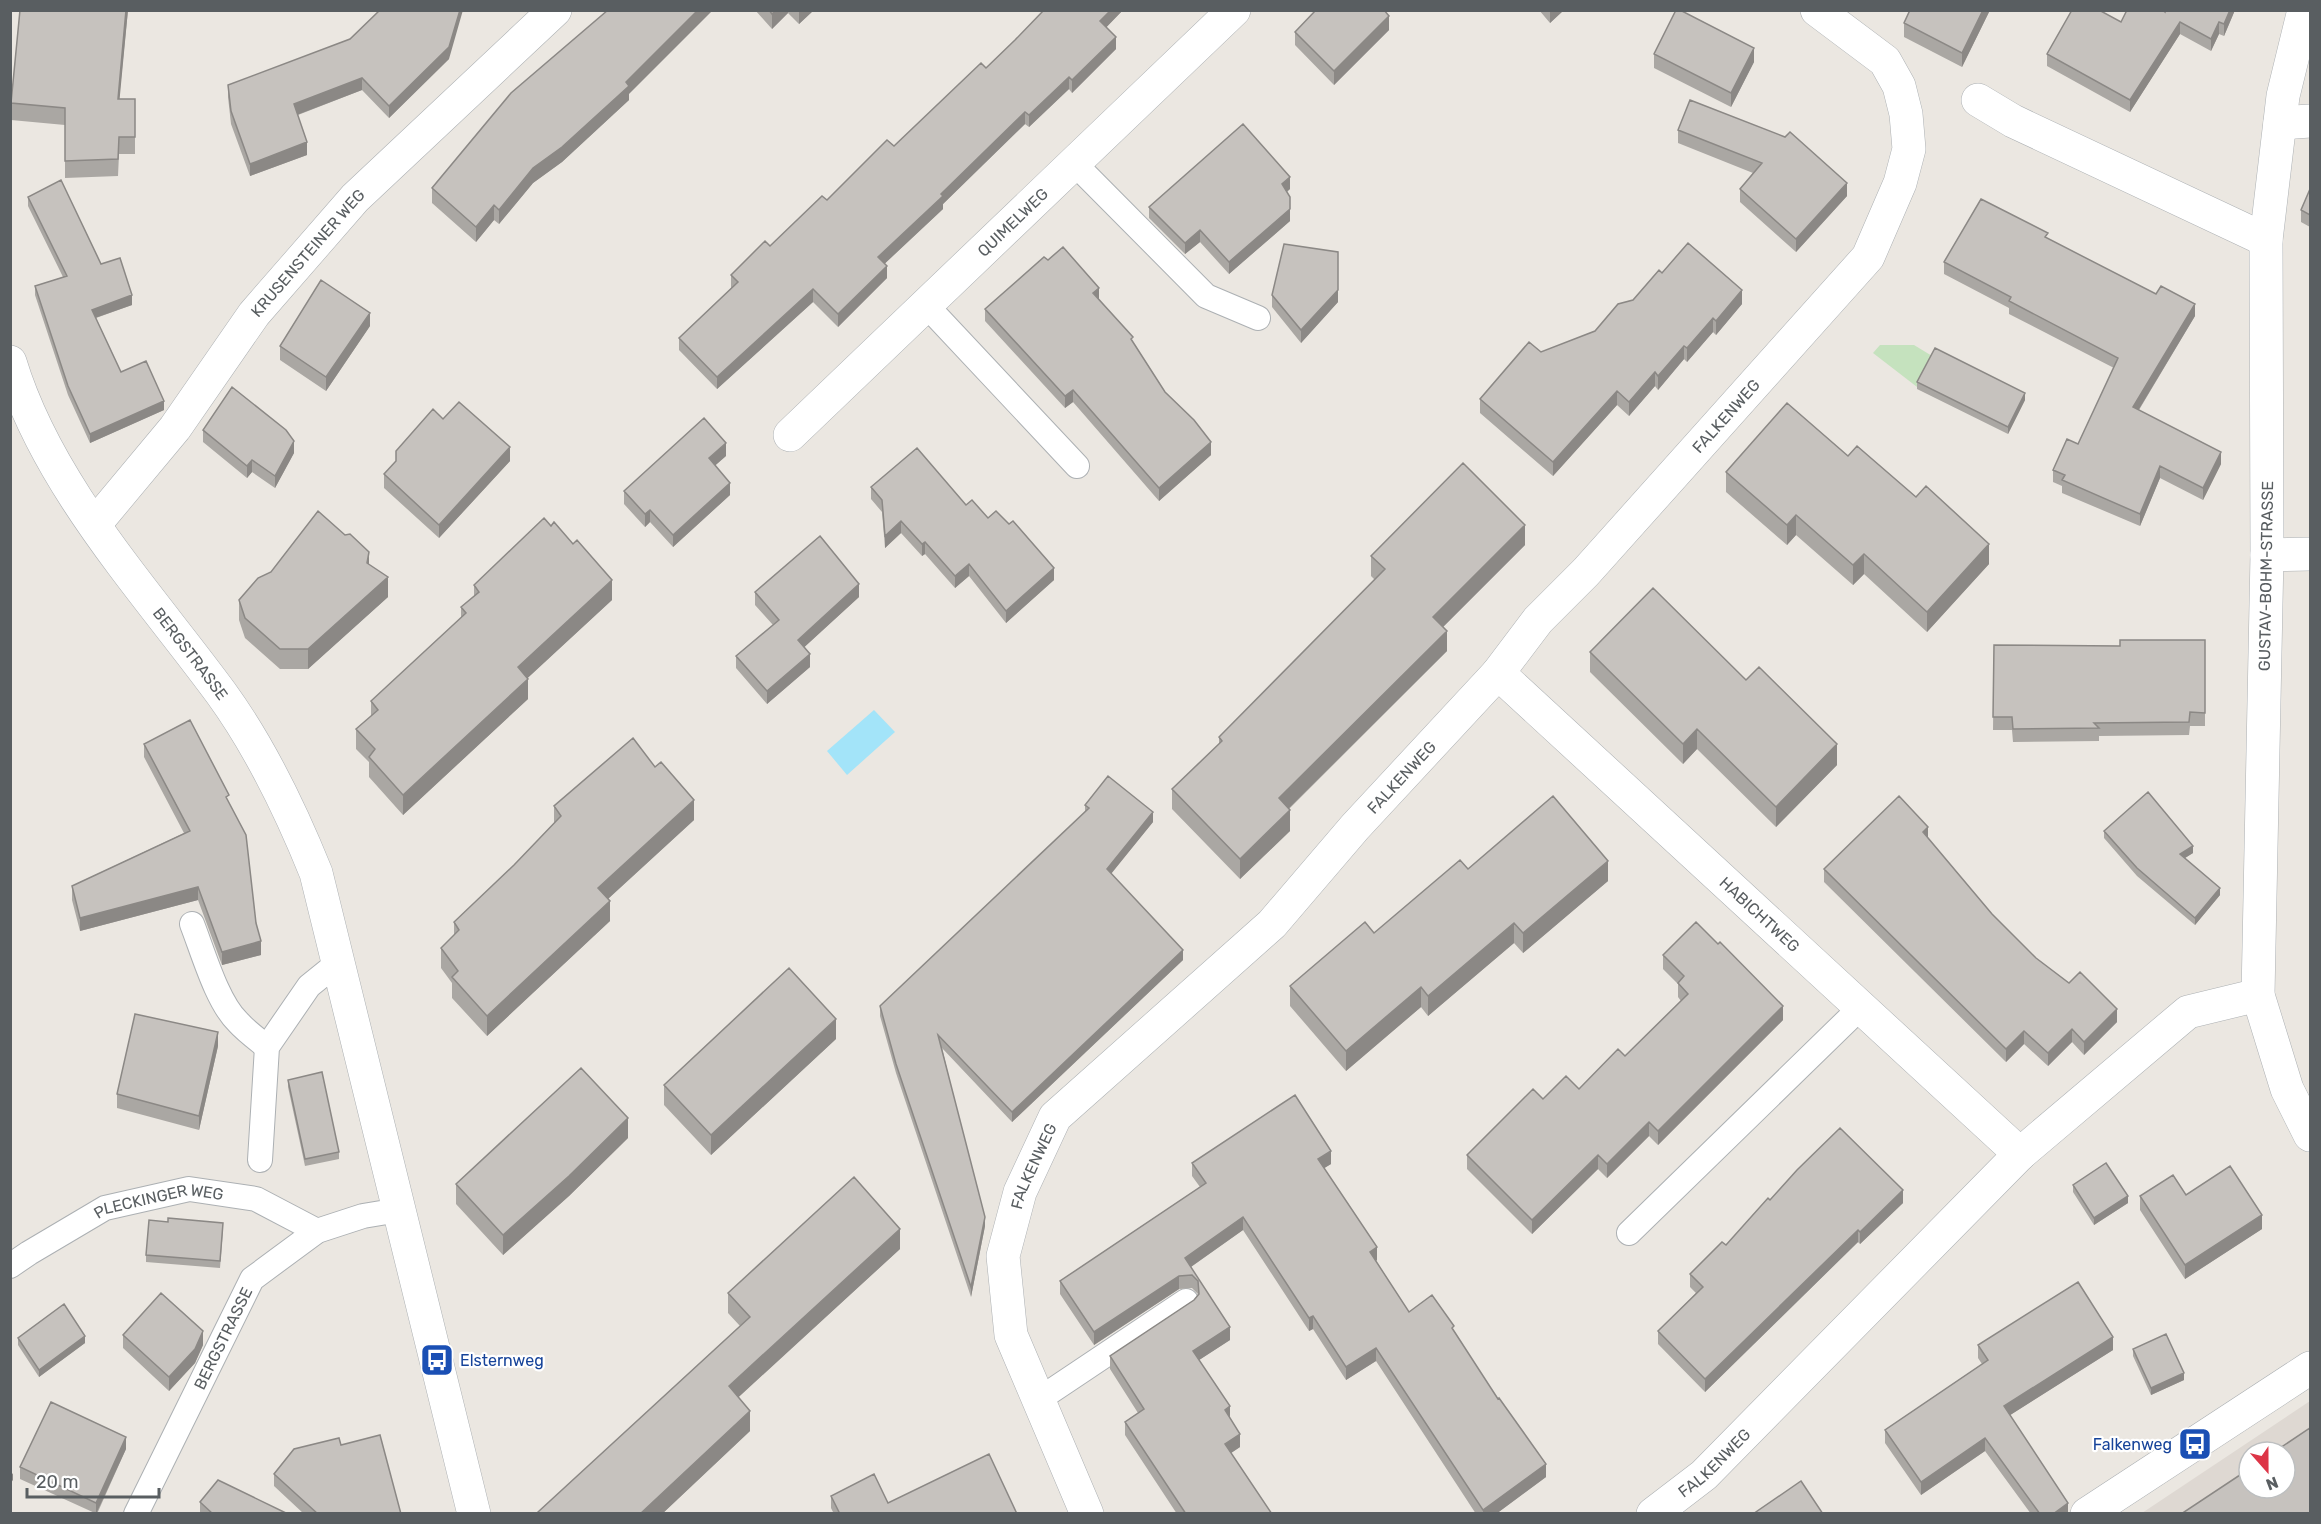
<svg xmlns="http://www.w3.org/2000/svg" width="2321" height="1524" font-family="Rubik,sans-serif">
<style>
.education{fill:#ded8d2;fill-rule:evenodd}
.green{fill:#c5e2be}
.water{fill:#a3e4f9}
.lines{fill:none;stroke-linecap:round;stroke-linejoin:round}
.service-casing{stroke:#acb0b3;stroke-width:26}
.minor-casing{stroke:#acb0b3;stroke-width:34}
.tertiary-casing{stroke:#acb0b3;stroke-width:34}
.service{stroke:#fff;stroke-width:24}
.minor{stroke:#fff;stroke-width:33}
.tertiary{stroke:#fff;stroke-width:33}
.wall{fill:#aaa7a3}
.shaded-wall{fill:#8b8885}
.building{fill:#c6c2be;stroke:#8b8885;stroke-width:1.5}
.labels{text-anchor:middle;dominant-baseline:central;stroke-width:4.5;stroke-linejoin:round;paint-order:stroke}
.street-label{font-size:16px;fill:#595e61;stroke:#fff}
.transit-label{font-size:16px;fill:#164399;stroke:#fff;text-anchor:start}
</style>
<rect width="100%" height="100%" fill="#ebe7e1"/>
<path class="education" d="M2310,1401V1513H2142ZM2249,1452H2285V1488H2249Z"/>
<path class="green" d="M1880,345H1914L1937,359L1921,390L1873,353Z"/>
<path class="water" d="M874,710L895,732L847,775L827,751Z"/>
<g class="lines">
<defs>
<g id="service">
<path d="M1074,163L1206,296L1258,318"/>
<path d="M926,305L1077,466"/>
<path d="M192,924C203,952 217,1002 238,1022C246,1031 257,1039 267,1047"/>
<path d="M260,1160L267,1047L309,986L340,961"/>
<path d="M1629,1233L1861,1007"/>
<path id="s1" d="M10,1266L29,1253L105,1208L189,1189L256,1199L317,1231"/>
<path d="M1038,1400L1186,1301"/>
<path id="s2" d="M136,1514L252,1279L317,1231L363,1216L399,1210"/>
</g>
<g id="minor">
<path d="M2304,10L2283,96L2266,240L2267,555L2258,995L2287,1089L2310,1135"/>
<path d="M1978,100L2013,121L2266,240"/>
<path d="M2280,123L2310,121"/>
<path id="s3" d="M790,435L1234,10"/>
<path id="s4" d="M95,524L175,428L254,314L355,198L555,10"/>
<path d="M2267,555L2310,554"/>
<path id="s5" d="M1498,673L2020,1154"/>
<path id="s6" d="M1087,1514L1011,1335L1003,1256L1020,1192L1055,1117L1272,924L1355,827L1498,673L1538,620L1586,572L1868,257L1900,183L1909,149L1906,114L1899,86L1885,61L1817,10"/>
<path id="s7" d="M1653,1514L1704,1475L2020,1154L2188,1012L2258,995"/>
<path d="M2087,1514L2310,1368"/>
</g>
<g id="tertiary">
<path id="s8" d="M10,362C47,485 146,591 221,693C261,748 291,811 316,873L474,1514"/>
</g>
</defs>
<use href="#service" class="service-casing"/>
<use href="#minor" class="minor-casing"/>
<use href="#tertiary" class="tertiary-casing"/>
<use href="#service" class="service"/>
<use href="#minor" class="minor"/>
<use href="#tertiary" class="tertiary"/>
</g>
<path class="wall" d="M20,10H128L119,99H135V154H119L118,176L65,178V125L11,120V103Z
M755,10H814L799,24L788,13L772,29Z
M1044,10H1123L1106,27L1116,49L1072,93L1069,89L1029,127L1025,124L943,204V209L884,264L887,278L838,327L813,302L717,389L679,350V338L731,288V275L770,246L894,146L986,68L1015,40Z
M1539,10H1564L1550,23Z
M1910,10H1990L1962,67L1904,37V23Z
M2165,10H2235L2224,36L2219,34L2211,51L2180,34L2130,112L2047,66V54L2121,22L2165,12Z
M1389,30L1334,85L1295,45V32Z
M1654,54L1754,62L1731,107L1654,68Z
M449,59L389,118L362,90L298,115L307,155L250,176L231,124L228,97V85Z
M629,94V100L562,162L533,183L499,224L494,220L476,242L432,203V188Z
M1678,130L1847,196L1796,252L1740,202V189L1753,173L1678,143Z
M1290,189L1287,192L1290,221L1229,274L1200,242L1185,254L1149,218V207Z
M2310,189V227L2301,222V210Z
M28,197L101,264L132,305L96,318L121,372L164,410L90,443L68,395L35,295V286L63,277L28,206Z
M2048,239L2195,316L2139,410L2221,464L2203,500L2160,478L2140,526L2062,493V486L2053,482V470L2078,444L2114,368L2009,314V308L1944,274V262Z
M1048,260L1099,299L1133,342L1165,392L1211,455L1159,501L1073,402L1065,408L985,321V309Z
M1662,273L1742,304L1716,335L1713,332L1687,362L1684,359L1658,390L1655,386L1629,416L1617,405L1553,476L1480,413V399L1541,352L1595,331L1633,300Z
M1272,295L1338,302L1301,343L1272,307Z
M370,326L326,391L280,360V346Z
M1917,382L2025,400L2008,434L1917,389Z
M443,419L510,461L439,538L384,488V474Z
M203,430L294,453L275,488L252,472L247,478L203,442Z
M726,456L715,465L730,495L673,547L650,522L645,527L624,504V491Z
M1848,456L1989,564L1927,632L1864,574L1853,585L1796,535L1787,545L1726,492V472Z
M871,487L966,505L988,518L1054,580L1006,623L969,576L955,588L925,554L922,556L901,533L885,548L882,512L871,499Z
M551,526L612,600L527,678L528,699L403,815L369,777V762L356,749V729L371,716V701L461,618V607L474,597V585Z
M1525,545L1443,627L1447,651L1289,809L1290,831L1240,879L1172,809V789L1219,744V737L1375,580L1371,576V556Z
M369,565L388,597L308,669H280L245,638L239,620V600Z
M755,592L859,597L804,647L810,667L767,704L736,668V656L773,625L755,605Z
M2205,640V726H2190L2189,735L2099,736V741L2013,742L2012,730H1993L1994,645L2120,646Z
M1590,652L1746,680L1837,765L1776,827L1697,749L1683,764L1590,672Z
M144,744L229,803L256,923L261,955L222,965L198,900L80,931L72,900V886L184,833L144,757Z
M1085,805L1153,822L1111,873L1183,960L1012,1122L942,1048L985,1226L971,1297L896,1073L880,1016V1006L1085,812Z
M554,806L694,820L608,899L610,921L487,1036L452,998V983L441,968V948L454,935V922L514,865L554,823Z
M2104,831L2193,853L2185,858L2220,895L2195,925L2137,876L2104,838Z
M1928,838L1992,914L2036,958L2117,1022L2084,1055L2072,1042L2048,1066L2024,1044L2006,1062L1824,882V869Z
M1468,869L1608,881L1523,953L1514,943L1428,1016L1421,1007L1346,1071L1290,1006V986L1374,933Z
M1663,955L1783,1020L1658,1145L1649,1136L1607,1178L1598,1169L1532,1234L1467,1169V1155L1543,1099L1579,1089L1625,1056L1681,1001L1678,997V984L1663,969Z
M836,1039L711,1155L664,1105V1085Z
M218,1046L199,1130L117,1108V1094Z
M288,1080L339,1152V1159L305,1166L288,1087Z
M628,1138L569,1196L503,1255L456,1204V1184Z
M1192,1163L1331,1164L1324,1168L1377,1260L1376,1261L1409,1312L1454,1332L1546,1477L1496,1514H1476L1376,1361L1346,1380L1313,1329L1309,1331L1243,1230L1191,1267L1230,1340L1199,1360L1230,1418L1240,1447L1231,1453L1272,1514H1177L1125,1435V1422L1138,1413L1110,1369V1356L1194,1300L1198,1294L1192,1288L1179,1289L1094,1345L1060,1294V1281L1200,1187L1192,1176Z
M2073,1185L2128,1203L2094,1225L2073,1192Z
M2186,1195L2262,1229L2185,1279L2140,1210V1196Z
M1770,1200L1903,1203L1860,1244L1858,1242L1705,1392L1658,1344V1331L1696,1293L1690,1287V1274L1726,1245Z
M168,1222L223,1230L220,1268L146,1262V1255Z
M900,1249L738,1397L750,1431L662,1514H538V1512L740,1326L728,1313V1293Z
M123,1335L203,1345L195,1363L169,1391L123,1348Z
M18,1338L85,1343L39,1377L18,1345Z
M1978,1345L2113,1350L2010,1415L2068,1514H2031L1985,1451L1921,1495L1885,1443V1430L1982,1364L1978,1358Z
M2133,1349L2184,1380L2151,1395L2133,1356Z
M341,1445L401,1514H304L274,1486V1474Z
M126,1449L97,1514L20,1479V1467Z
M831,1496L888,1503L1017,1514H834L831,1508Z
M200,1502L289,1514H200Z"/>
<path class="shaded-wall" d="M126,10H128L118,116V99Z
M460,10H463L449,59L389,118V106Z
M698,10H713L629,94V100L562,162L533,183L499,224V210L533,168L626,82Z
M776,10H788V13L772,29V14Z
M799,10H814L799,24Z
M1111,10H1123L1100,34V21Z
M1550,10H1564L1550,23Z
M1983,10H1990L1962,67V53Z
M2230,10H2235L2224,36V24Z
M1389,16V30L1334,85V71Z
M2180,22V34L2130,112V100Z
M2219,22V34L2211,51V39Z
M1116,37V49L1072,93V80Z
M1754,48V62L1731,107V93Z
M1069,77V89L1029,127V115Z
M362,78V90L294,116V104Z
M1025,112V124L943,204V209L878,270V257L941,194Z
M307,142V155L250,176V164Z
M1290,177V189L1282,195V184Z
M1847,183V196L1796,252V239Z
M494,205V220L476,242V227Z
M1290,209V221L1229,274V262Z
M1200,230V242L1185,254V243Z
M887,266V278L838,327V314Z
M1099,288V300L1093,293Z
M813,289V302L717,389V377Z
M1338,290V302L1301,343V330Z
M1742,290V304L1716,335V321Z
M132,295V305L92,319V310Z
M2195,304V316L2133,419V407Z
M370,313V326L326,391V377Z
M1713,318V332L1687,362V348Z
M1684,346V359L1658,390V376Z
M1655,372V386L1629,416V402Z
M1073,390V402L1065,408V396Z
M1617,391V405L1553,476V462Z
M2025,393V400L2008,434V427Z
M164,401V410L90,443V434Z
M294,441V453L275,488V476Z
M1211,442V455L1159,501V488Z
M726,443V456L709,471V458Z
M510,447V461L439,538V525Z
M2221,452V464L2203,500V488Z
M252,460V472L247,478V466Z
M2160,466V478L2140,526V514Z
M730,483V495L673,547V535Z
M650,510V522L645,527V514Z
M1796,515V535L1787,545V525Z
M901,521V533L885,548V536Z
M1525,525V545L1433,637V617Z
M925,542V554L922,556V544Z
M1989,544V564L1927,632V612Z
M369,552V572L367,563Z
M1864,554V574L1853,585V565Z
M969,564V576L955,588V576Z
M1054,568V580L1006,623V611Z
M388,577V597L308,669V649Z
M612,580V600L518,687V667Z
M859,584V597L798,653V640Z
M1447,631V651L1279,818V798Z
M810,654V667L767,704V691Z
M528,679V699L403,815V795Z
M1697,729V749L1683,764V744Z
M1837,744V765L1776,827V807Z
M694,800V820L598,908V888Z
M1290,810V831L1240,879V859Z
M1153,812V822L1107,879V869Z
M1928,827V840L1923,832Z
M2193,846V853L2180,861V854Z
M1608,861V881L1523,953V933Z
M198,887V900L80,931V918Z
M2220,888V895L2195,925V918Z
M610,901V921L487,1036V1016Z
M1514,923V943L1428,1016V996Z
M261,941V955L222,965V952Z
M1183,950V960L1012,1122V1112Z
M1421,987V1007L1346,1071V1051Z
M1783,1006V1020L1658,1145V1131Z
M2117,1009V1022L2084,1055V1042Z
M836,1019V1039L711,1155V1135Z
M2072,1029V1042L2048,1066V1053Z
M2024,1031V1044L2006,1062V1049Z
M218,1032V1046L199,1130V1116Z
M628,1118V1138L569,1196L503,1255V1235Z
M1649,1122V1136L1607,1178V1164Z
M1331,1151V1164L1318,1172V1159Z
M1598,1155V1169L1532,1234V1220Z
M1903,1190V1203L1860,1244V1232Z
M2128,1196V1203L2094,1225V1218Z
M2262,1215V1229L2185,1279V1265Z
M985,1217V1226L971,1297V1287Z
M1243,1217V1230L1185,1271V1258Z
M900,1229V1249L729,1406V1386Z
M1858,1230V1242L1705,1392V1379Z
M1377,1247V1260L1370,1265V1252Z
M1179,1276V1289L1094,1345V1332Z
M1313,1316V1329L1309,1331V1318Z
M1230,1327V1340L1193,1364V1351Z
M203,1331V1345L195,1363L169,1391V1377Z
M85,1336V1343L39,1377V1370Z
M2113,1337V1350L2004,1419V1406Z
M1376,1348V1361L1346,1380V1367Z
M2184,1373V1380L2151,1395V1388Z
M1230,1406V1420L1225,1410Z
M750,1411V1431L662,1514H640Z
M1240,1434V1447L1225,1457V1444Z
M126,1437V1449L96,1514V1503Z
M1985,1438V1451L1921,1495V1482Z
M1546,1464V1477L1496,1514H1483V1510Z
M13,1473V1480L10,1484V1477Z
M2068,1503V1514H2053Z"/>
<path class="building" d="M20,10H126L118,99H135V137H119L118,159L65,161V108L11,103Z
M380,10H460L449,47L389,106L362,78L294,104L307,142L250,164L231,111L228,85L350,39Z
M608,10H698L626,82L629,86L562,147L533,168L499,210L494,205L476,227L432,188L511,93Z
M769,10H776L772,14Z
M1044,10H1111L1100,21L1116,37L1072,80L1069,77L1029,115L1025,112L941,194L943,196L878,257L887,266L838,314L813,289L717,377L679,338L738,282L731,275L765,241L770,246L822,196L827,200L887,140L894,146L981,63L986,68L1015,40Z
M1316,10H1384L1389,16L1334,71L1295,32Z
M1676,10H1680L1754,48L1731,93L1654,54Z
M1910,10H1983L1962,53L1904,23Z
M2072,10H2099L2121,22L2127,10H2162L2165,12V10H2230L2224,24L2219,22L2211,39L2180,22L2130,100L2047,54Z
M1690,100L1785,137L1790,132L1847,183L1796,239L1740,189L1762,163L1678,130Z
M1243,124L1290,177L1282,184L1290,197V209L1229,262L1200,230L1185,243L1149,207Z
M61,180L101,264L120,258L132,295L92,310L121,372L146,361L164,401L90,434L68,386L35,286L67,276L28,197Z
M2310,189V215L2301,210Z
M1981,199L2048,233L2045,237L2156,294L2161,286L2195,304L2133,407L2221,452L2203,488L2160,466L2140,514L2062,480L2065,475L2053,470L2067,439L2078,444L2118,358L2009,301L2011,297L1944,262Z
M1688,243L1742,290L1716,321L1713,318L1687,348L1684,346L1658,376L1655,372L1629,402L1617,391L1553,462L1480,399L1529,342L1541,352L1595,331L1618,304L1633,300L1659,270L1662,273Z
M1284,244L1338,252V290L1301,330L1272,295Z
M1063,247L1099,288L1093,293L1133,337L1131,339L1165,392L1194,420L1211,442L1159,488L1073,390L1065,396L985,309L1044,257L1048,260Z
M321,280L370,313L326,377L280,346Z
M1935,348L2025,393L2008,427L1917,382Z
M232,387L286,430L294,441L275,476L252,460L247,466L203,430Z
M459,402L510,447L439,525L384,474L396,461V451L433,409L443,419Z
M1787,403L1848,456L1857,446L1916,497L1926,486L1989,544L1927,612L1864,554L1853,565L1796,515L1787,525L1726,472Z
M704,418L726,443L709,458L730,483L673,535L650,510L645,514L624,491Z
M917,448L966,505L972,500L988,518L996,511L1009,524L1013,521L1054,568L1006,611L969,564L955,576L925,542L922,544L901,521L885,536L882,500L871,487Z
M1463,463L1525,525L1433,617L1447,631L1279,798L1290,810L1240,859L1172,789L1222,741L1219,737L1385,569L1371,556Z
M318,511L345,535L350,534L369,552L367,563L388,577L308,649H280L245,618L239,600L258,578L271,572Z
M544,518L551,526L554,522L573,544L577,540L612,580L518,667L528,679L403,795L369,757L375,749L356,729L378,710L371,701L466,613L461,607L479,592L474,585Z
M820,536L859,584L798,640L810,654L767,691L736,656L779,620L755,592Z
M1653,588L1746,680L1759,667L1837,744L1776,807L1697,729L1683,744L1590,652Z
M2120,640H2205V713L2190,712L2189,722L2094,723L2099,728L2013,729L2012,717H1993L1994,645L2120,646Z
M190,720L229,795L226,797L246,835L256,923L261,941L222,952L198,887L80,918L72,886L190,831L144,744Z
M633,738L655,767L661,762L694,800L598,888L610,901L487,1016L452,977L458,971L441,948L459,930L454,922L514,865L561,816L554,806Z
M1108,776L1153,812L1107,869L1183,950L1012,1112L938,1035L985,1217L971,1287L896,1064L880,1006L1089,808L1085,805Z
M2148,792L2193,846L2180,854L2220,888L2195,918L2137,868L2104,831Z
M1553,796L1608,861L1523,933L1514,923L1428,996L1421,987L1346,1051L1290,986L1365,922L1374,933L1460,860L1468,869Z
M1899,796L1928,827L1923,832L1992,914L2036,958L2069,983L2080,972L2117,1009L2084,1042L2072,1029L2048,1053L2024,1031L2006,1049L1824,869Z
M1696,922L1718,944L1720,942L1783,1006L1658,1131L1649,1122L1607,1164L1598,1155L1532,1220L1467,1155L1533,1089L1543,1099L1566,1076L1579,1089L1618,1049L1625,1056L1688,994L1678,983L1684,976L1663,955Z
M789,968L836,1019L711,1135L664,1085Z
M135,1014L218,1032L199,1116L117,1094Z
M581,1068L628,1118L569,1176L503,1235L456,1184Z
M322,1072L339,1152L305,1159L288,1080Z
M1295,1095L1331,1151L1318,1159L1377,1247L1370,1252L1409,1312L1432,1295L1454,1326L1452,1328L1498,1399L1499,1398L1546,1464L1483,1510L1376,1348L1346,1367L1313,1316L1309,1318L1243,1217L1185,1258L1230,1327L1193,1351L1230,1406L1225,1410L1240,1434L1225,1444L1272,1514H1186L1125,1422L1144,1409L1110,1356L1194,1300L1199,1294L1198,1281L1192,1275L1179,1276L1094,1332L1060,1281L1206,1183L1192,1163Z
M1840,1128L1903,1190L1860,1232L1858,1230L1705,1379L1658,1331L1703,1287L1690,1274L1722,1242L1726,1245L1768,1198L1770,1200L1797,1170Z
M2106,1163L2128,1196L2094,1218L2073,1185Z
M2230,1166L2262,1215L2185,1265L2140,1196L2173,1175L2186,1195Z
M854,1177L900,1229L729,1386L750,1411L640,1514H540L538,1512L750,1317L728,1293Z
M168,1218L223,1223L220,1261L146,1255L149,1220L168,1222Z
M2078,1282L2113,1337L2004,1406L2068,1503L2053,1514H2040L1985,1438L1921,1482L1885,1430L1988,1360L1978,1345Z
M161,1293L203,1331L195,1349L169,1377L123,1335Z
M64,1304L85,1336L39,1370L18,1338Z
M2166,1334L2184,1373L2151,1388L2133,1349Z
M51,1402L126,1437L96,1503L20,1467Z
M2310,1428V1514H2181L2249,1469V1488H2285V1452H2274Z
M380,1435L401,1514H318L274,1474L294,1449L339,1438L341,1445Z
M989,1454L1017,1514H840L831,1496L874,1474L888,1503Z
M218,1480L288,1514H213L200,1502Z
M1801,1481L1823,1514H1753Z"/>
<defs>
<symbol id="bus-square" viewBox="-11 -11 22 22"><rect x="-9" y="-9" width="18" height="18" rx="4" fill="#1a4fb4" stroke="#fff"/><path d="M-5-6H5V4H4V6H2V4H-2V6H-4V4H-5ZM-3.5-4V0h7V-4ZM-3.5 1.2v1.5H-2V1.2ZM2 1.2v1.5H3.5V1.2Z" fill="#fff"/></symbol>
</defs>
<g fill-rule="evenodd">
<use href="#bus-square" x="418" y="1341" width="38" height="38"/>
<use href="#bus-square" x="2176" y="1425" width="38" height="38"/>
</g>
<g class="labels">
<g class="street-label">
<text stroke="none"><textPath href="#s3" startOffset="308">QUIMELWEG</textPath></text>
<text stroke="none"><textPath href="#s4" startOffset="345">KRUSENSTEINER WEG</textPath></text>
<text stroke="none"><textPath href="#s6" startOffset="1395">FALKENWEG</textPath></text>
<text transform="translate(2266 576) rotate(-89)">GUSTAV-BOHM-STRASSE</text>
<text stroke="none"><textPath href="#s8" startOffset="345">BERGSTRASSE</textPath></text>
<text stroke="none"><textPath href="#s6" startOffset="909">FALKENWEG</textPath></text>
<text stroke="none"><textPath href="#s5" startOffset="356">HABICHTWEG</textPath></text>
<text stroke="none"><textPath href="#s6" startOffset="369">FALKENWEG</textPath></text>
<text stroke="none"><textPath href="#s1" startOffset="166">PLECKINGER WEG</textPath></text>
<text stroke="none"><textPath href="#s2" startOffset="196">BERGSTRASSE</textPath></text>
<text stroke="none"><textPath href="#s7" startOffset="80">FALKENWEG</textPath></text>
</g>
<g class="transit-label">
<text x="460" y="1360">Elsternweg</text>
<text x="2172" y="1444" text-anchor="end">Falkenweg</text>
</g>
</g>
<rect width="2321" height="1524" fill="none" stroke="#595e61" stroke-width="24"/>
<g transform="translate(2267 1470) rotate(159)"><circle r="28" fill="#ffffff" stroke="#bdbfc0" stroke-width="1.5"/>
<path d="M0-4.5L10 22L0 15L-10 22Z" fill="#dd3547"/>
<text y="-9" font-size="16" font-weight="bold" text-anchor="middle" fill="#595e61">N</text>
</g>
<path d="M27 1488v9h132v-9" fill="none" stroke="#595e61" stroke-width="3"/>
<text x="36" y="1488" font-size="18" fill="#595e61" stroke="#ffffff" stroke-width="4.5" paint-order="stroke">20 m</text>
</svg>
